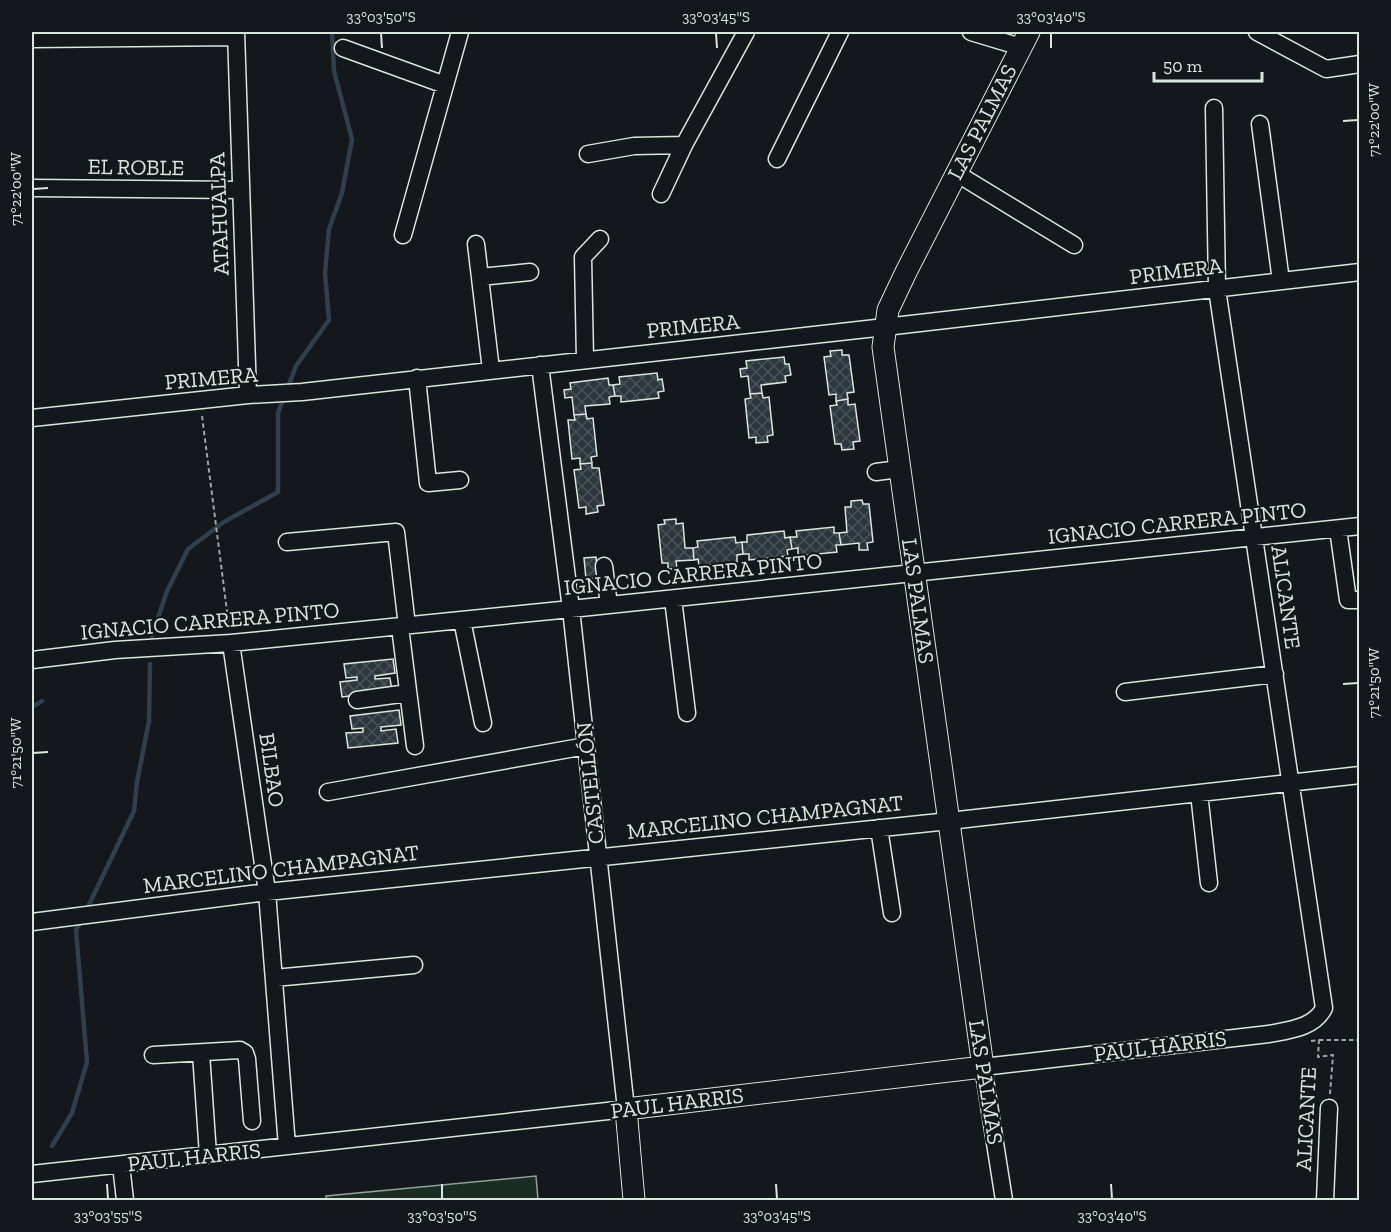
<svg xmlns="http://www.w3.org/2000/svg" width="1391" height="1232" font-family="'Zilla Slab',serif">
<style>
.green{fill:#1a2d24;stroke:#939e99;stroke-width:1.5}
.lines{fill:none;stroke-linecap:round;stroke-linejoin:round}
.stream{stroke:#2f3f4d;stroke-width:4.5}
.building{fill:url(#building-cross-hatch);stroke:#d8e6dc;stroke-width:1.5}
.minor-casing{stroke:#d8e6dc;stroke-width:19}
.major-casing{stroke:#d8e6dc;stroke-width:23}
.path{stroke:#9da8a2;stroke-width:2;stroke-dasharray:4.5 3;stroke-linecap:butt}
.minor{stroke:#14181c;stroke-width:16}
.major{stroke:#14181c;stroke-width:21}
.ticks{fill:none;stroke:#d8e6dc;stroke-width:2}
.labels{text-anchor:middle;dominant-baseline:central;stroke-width:4.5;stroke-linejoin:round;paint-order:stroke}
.street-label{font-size:22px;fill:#d8e6dc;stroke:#14181c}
.neatline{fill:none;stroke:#d8e6dc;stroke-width:2}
.ticks-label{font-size:15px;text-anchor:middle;fill:#d8e6dc}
</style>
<defs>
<pattern id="building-cross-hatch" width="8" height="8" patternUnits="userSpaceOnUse" patternTransform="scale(1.5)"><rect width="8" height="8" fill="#2c363c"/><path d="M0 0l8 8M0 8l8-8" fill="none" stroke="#4a5358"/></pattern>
</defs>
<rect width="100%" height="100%" fill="#14181c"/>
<path class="green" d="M536,1176L538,1200H326V1196Z"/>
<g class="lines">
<path class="stream" d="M287,390L296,366L329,320L325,273L329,229L342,193L352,139L334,71L332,32
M152,636L167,591L188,549L224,522L278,492V413L284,397
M32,707L42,701
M86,911L134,811L137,782L149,721L150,664
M52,1146L72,1113L87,1062L76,930L81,921"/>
</g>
<path class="building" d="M842,350V355H849L854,392L847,393L848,399L836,401V394L829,395L824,357L831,356L830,351Z
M784,357L785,364H789L791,375L785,376L786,382L761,385L762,393L750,394L748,376L741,377L740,369L747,368L746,361Z
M657,373L658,380L662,379L664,391L658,392L659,398L621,402V396H615L613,385L620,384L619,377Z
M608,378L609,385H613L615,396L609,397L610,404L585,406L586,414L574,415L572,397L565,398L564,390L571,389L570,383Z
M762,393L763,398L769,397L773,435L767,436L768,442L756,443V437L749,438L745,399L751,398L750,394Z
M848,399V405L855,404L860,441L853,442L854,449L842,450L841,444H835L830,406L837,405L836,401Z
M586,414L587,419L593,418L597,456L591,457L592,463L580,464V458L572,459L568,420H575L574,415Z
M592,463V468H599L604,505L597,506L598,512L586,514V507L579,508L574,470L581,469L580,464Z
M862,500L863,504H869L873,542L867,543L868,550H859V543L841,545L839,533L847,532L845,507H851V501Z
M676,519V524L683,523L685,548H693L694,560L676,561L677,569H668V563H662L658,525L665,524L664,520Z
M834,527V533H839L841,545H836L837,552L798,556V548L792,549L790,537H797L796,531Z
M784,531L785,538L790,537L792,549L787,550L788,556L749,560V554H743L742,542H747V535Z
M735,537L736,543L742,542L743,554L737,555V562L699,566L698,559L694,560L693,548L698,547L697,541Z
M596,557L598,578L586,579L584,558Z
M393,659L395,673L375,676V679L390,678L392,691L342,697L340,682L357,680V677L346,678L344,664Z
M399,710L401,725L381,727V731L396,729L398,743L348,748L346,733L363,732V728L352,729L350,716Z"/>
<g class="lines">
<defs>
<path id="minor" d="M236,32L248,395
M971,32L1021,47
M1257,32L1326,69L1360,64
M32,39L236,37
M343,48L445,85
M1260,124L1281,281
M588,154L634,146L684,145
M777,159L840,32
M956,173L1074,245
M32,188L240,190
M661,194L684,145L746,32
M403,235L460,32
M476,244L491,370
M480,277L530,272
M585,360L583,257L600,239
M417,378L428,483L460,480
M32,418L248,395L302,392L885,327L1360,272
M876,472L899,469
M1338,529L1348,600H1360
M287,542L396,532L407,626
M604,566L609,605
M673,599L687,713
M462,620L483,723
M400,627L415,746
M231,643L267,892L287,1146
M32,660L115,650L231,643L571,609L1360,526
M1125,692L1275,674
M357,700L408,693
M328,792L586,746
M1199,793L1209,883
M879,828L892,913
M32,922L267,892L949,821L1360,775
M274,978L414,965
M201,1053L208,1155
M153,1055L240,1050L245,1053L247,1059L252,1121
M121,1165L125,1200
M32,1174L626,1109L571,609L540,365
M1004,1200L983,1067L1269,1034C1289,1030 1314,1028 1324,1008L1217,289L1214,108
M1325,1200L1329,1108"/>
<path id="major" d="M634,1200L626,1109L983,1067L883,347L888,310L906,272L1029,32"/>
</defs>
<use href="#minor" class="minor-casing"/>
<use href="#major" class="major-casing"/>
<path class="path" d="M202,416L229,627
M1319,1040H1360
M1311,1041L1319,1040L1318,1057L1333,1055L1330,1094"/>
<use href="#minor" class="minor"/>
<use href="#major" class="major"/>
</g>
<path class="ticks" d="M381,33L382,48M716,33L717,48M1051,33V48M1343,121L1358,120M33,189L48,188M1343,684L1358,683M33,753L48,752M107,1184L108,1199M442,1184V1199M776,1184L777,1199M1111,1184L1112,1199"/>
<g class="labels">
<g class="street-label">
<text transform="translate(982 122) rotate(-63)">LAS PALMAS</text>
<text transform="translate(136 167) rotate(1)">EL ROBLE</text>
<text transform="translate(219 214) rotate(-92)">ATAHUALPA</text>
<text transform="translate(1176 271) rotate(-7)">PRIMERA</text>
<text transform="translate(693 326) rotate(-6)">PRIMERA</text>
<text transform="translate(211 378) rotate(-5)">PRIMERA</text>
<text transform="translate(1177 523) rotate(-6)">IGNACIO CARRERA PINTO</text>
<text transform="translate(693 574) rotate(-6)">IGNACIO CARRERA PINTO</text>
<text transform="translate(1286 597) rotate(82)">ALICANTE</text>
<text transform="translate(918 601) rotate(82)">LAS PALMAS</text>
<text transform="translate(210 621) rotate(-5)">IGNACIO CARRERA PINTO</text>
<text transform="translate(272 770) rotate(82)">BILBAO</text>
<text transform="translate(590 783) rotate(-96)">CASTELLÓN</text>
<text transform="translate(765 817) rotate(-6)">MARCELINO CHAMPAGNAT</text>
<text transform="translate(281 869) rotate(-7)">MARCELINO CHAMPAGNAT</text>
<text transform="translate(1160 1046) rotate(-7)">PAUL HARRIS</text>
<text transform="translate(986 1082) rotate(81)">LAS PALMAS</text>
<text transform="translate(677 1103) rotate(-7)">PAUL HARRIS</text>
<text transform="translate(1306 1119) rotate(-87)">ALICANTE</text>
<text transform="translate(194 1157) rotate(-6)">PAUL HARRIS</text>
</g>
</g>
<rect width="1391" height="1232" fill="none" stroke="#14181c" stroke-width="66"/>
<path d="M1154 72v9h108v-9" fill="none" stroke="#d8e6dc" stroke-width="3"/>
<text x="1163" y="72" font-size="18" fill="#d8e6dc" stroke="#14181c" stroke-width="4.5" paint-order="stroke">50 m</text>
<rect x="33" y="33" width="1325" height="1166" class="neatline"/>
<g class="ticks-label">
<text x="381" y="22">33°03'50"S</text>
<text x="716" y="22">33°03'45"S</text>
<text x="1051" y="22">33°03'40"S</text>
<text transform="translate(1374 120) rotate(-90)" y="5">71°22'00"W</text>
<text transform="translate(16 189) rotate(-90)" y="5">71°22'00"W</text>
<text transform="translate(1374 683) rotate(-90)" y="5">71°21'50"W</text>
<text transform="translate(16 753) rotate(-90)" y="5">71°21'50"W</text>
<text x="108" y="1221">33°03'55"S</text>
<text x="442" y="1221">33°03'50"S</text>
<text x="777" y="1221">33°03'45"S</text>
<text x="1112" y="1221">33°03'40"S</text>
</g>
</svg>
